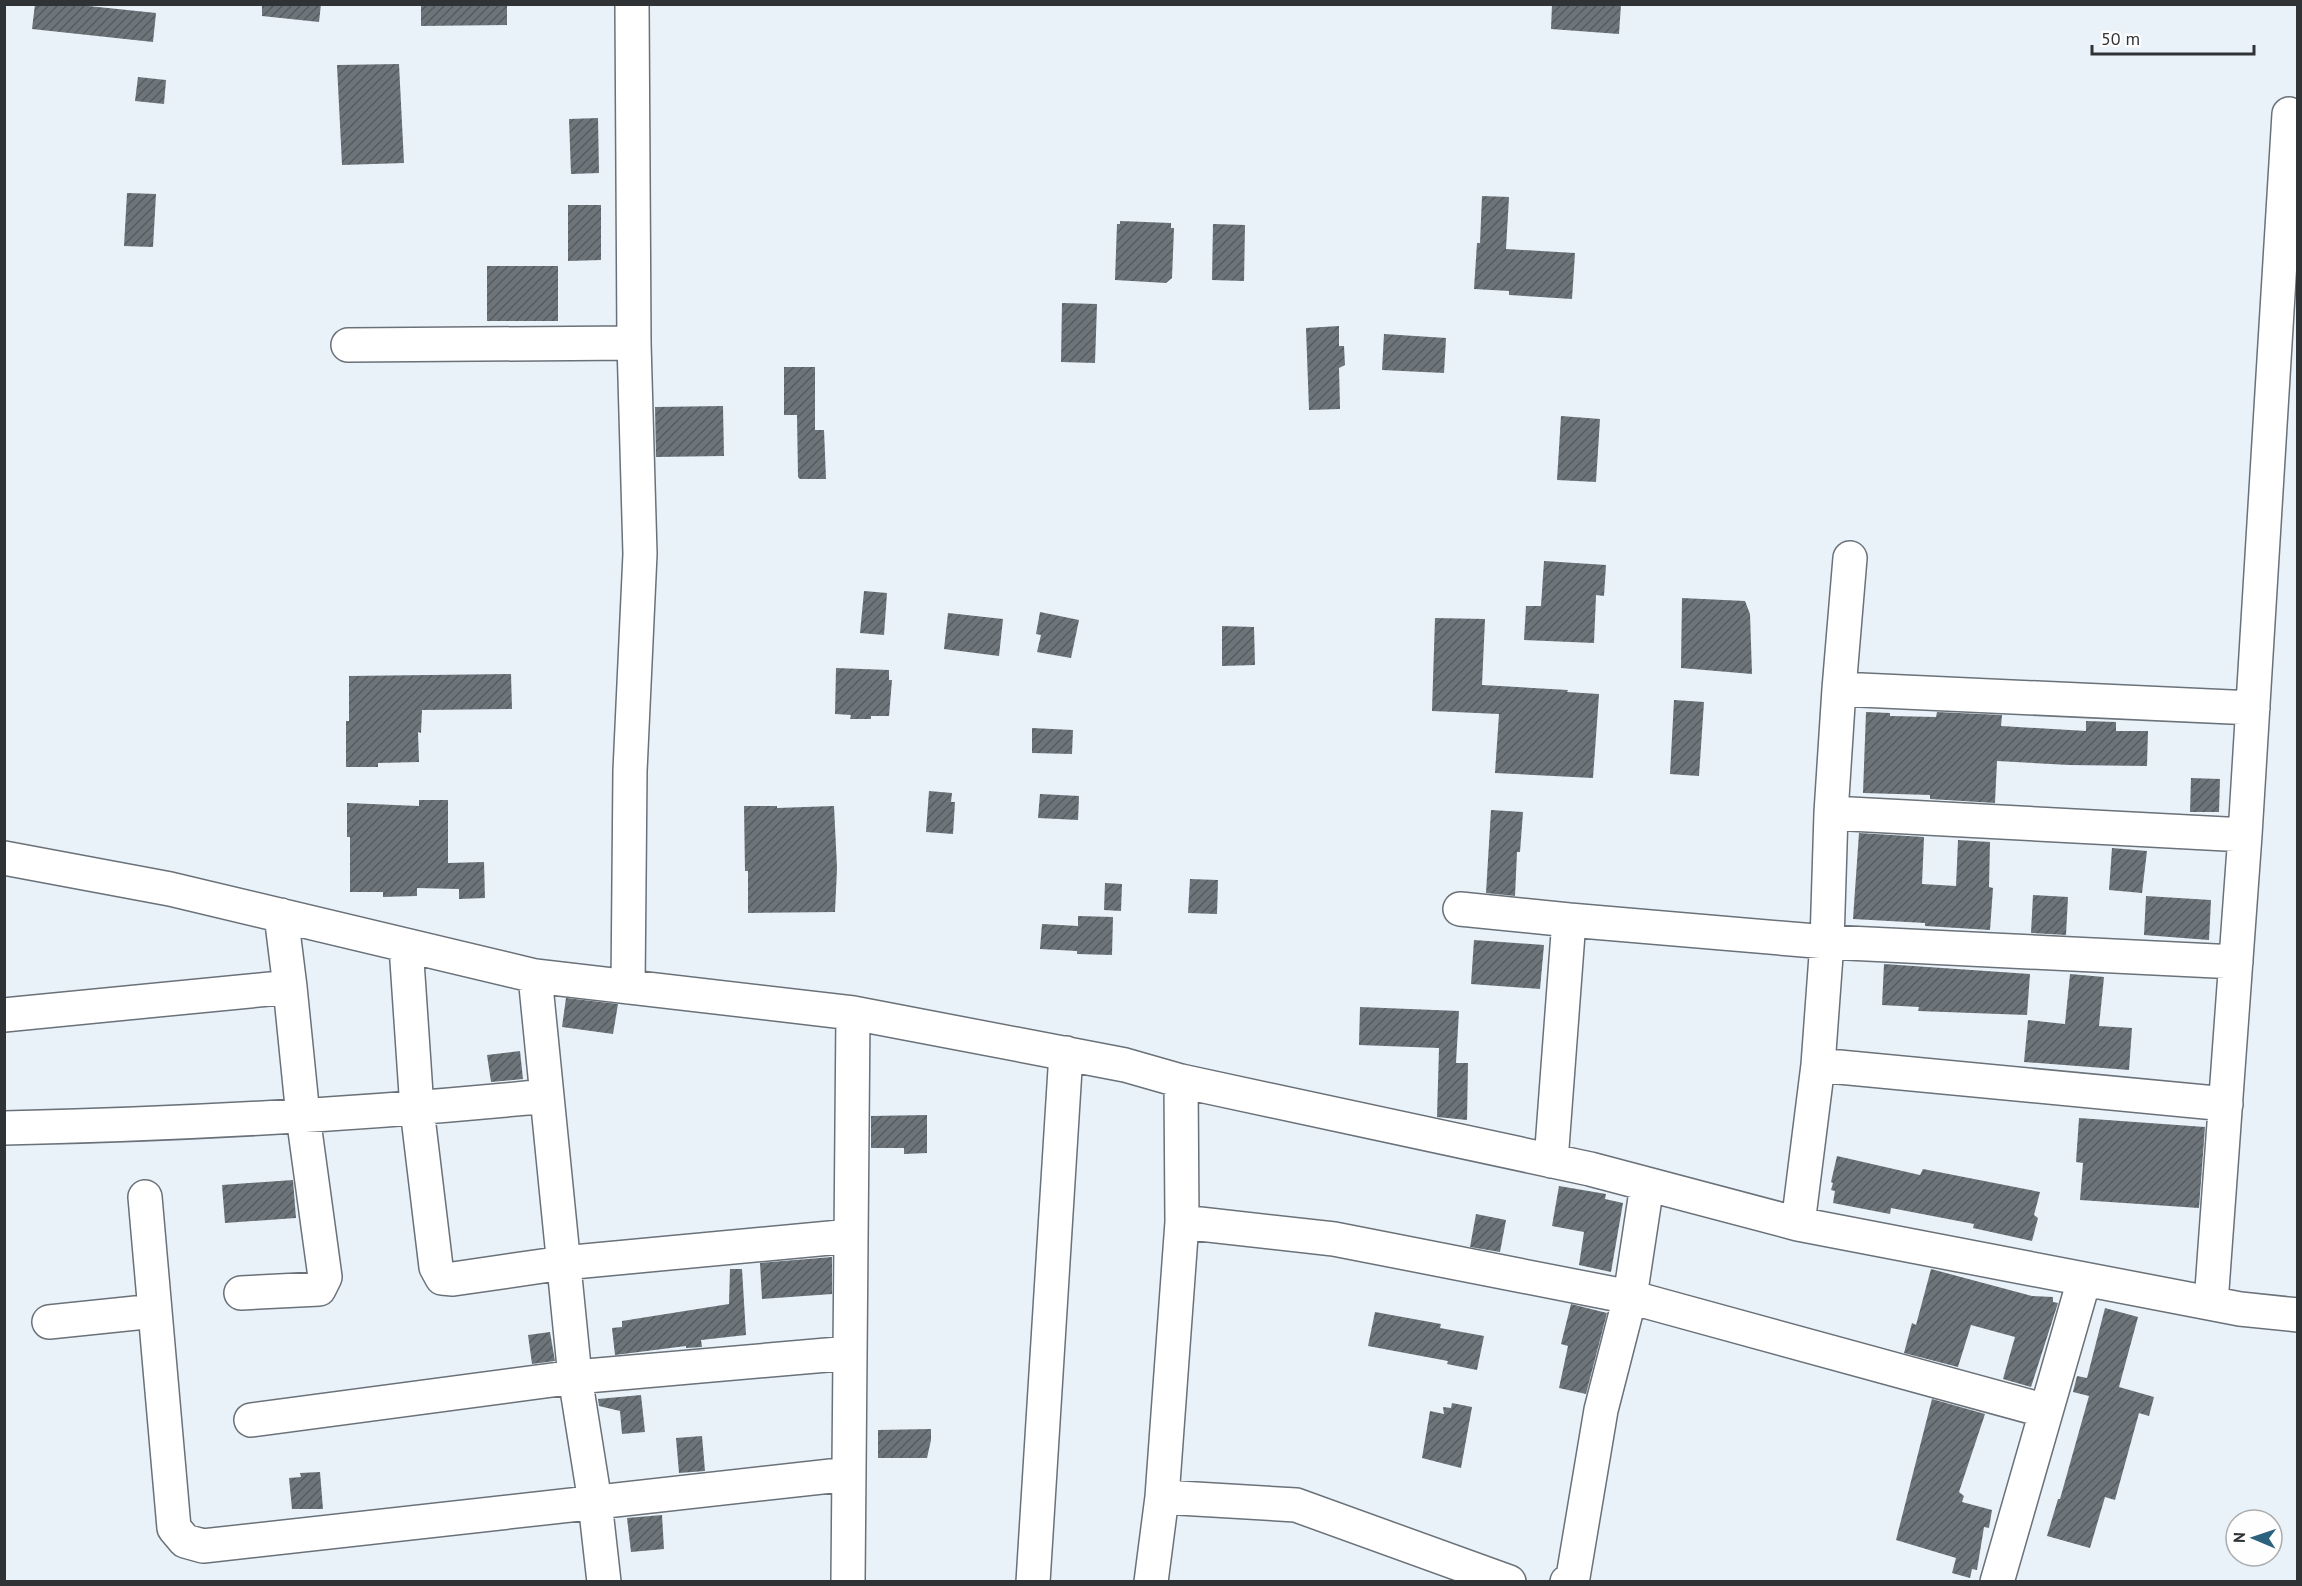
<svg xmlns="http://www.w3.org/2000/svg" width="2302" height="1586" font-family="'PT Sans',sans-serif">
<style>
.building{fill:url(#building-hatch)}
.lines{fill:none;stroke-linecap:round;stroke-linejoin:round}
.minor-casing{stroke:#6a7178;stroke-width:36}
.minor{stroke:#fff;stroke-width:33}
</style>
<defs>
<pattern id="building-hatch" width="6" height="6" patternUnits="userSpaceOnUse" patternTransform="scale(1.5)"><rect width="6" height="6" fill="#6d757b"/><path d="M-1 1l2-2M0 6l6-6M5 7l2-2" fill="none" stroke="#555c60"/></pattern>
</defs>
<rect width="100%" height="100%" fill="#e9f2f9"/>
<path class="building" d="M35,4H69L156,13L153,42L32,29Z
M262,4H321L319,22L262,16Z
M421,4H507V25L421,26Z
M1552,4H1621L1619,34L1551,29Z
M399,64L404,163L342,165L337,65Z
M138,77L166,80L164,104L135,101Z
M598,118L599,173L571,174L569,119Z
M127,193L156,194L153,247L124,246Z
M1482,196L1509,197L1506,249L1575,253L1572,299L1509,295V291L1474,289L1477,243H1480Z
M568,205H601V260L568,261Z
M1120,221L1171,223V228H1174L1172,278L1166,283L1115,280L1117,224H1120Z
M1213,224L1245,225L1244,281L1212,280Z
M487,266H558V321H487Z
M1062,303L1097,304L1095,363L1061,362Z
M1339,326V346H1344L1345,365L1339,368L1340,409L1309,410L1306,328Z
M1384,334L1446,338L1444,373L1382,370Z
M784,367H815V430H824L826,479H800L798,477L797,415H784Z
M723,406L724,456L656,457L655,407Z
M1561,416L1600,419L1596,482L1557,480Z
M1544,561L1606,565L1604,596L1596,595L1594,643L1524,640L1526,606H1541Z
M864,591L887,593L884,635L860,633Z
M1682,598L1745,601L1750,614L1752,674L1681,668Z
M1040,612L1079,620L1071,658L1037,652L1041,635L1036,634Z
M948,613L1003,619L999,656L944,649Z
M1435,618L1485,619L1482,685L1568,690L1567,692L1599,694L1593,778L1495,773L1499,714L1432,711Z
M1222,626L1254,627L1255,665L1222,666Z
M836,668L889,670V680H892L889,716H871V719H850L851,715L835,714Z
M511,674L512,709L422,710L421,733L418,732L419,762L378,763V767H346V721H349V676Z
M1674,700L1704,702L1699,776L1670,774Z
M1866,712L1890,713V716L1936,717L1937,712L2002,715L2001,726L2086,731V721L2116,722V731H2148L2147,766L2069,765L1997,761L1995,803L1930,799V795L1863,793Z
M1032,728L1073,730L1072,754L1032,753Z
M2191,778L2220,779L2219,812H2190Z
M929,791L952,793L951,802H955L953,834L926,832Z
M1040,794L1079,796L1078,820L1038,818Z
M419,800H448V863L484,862L485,898L459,899V889L417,888V896L383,897V892H350V837H347V803L419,806Z
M744,806H777V808L834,806L837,868L835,912L748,913V871H745Z
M1491,810L1523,812L1520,852H1517L1515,896L1486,893Z
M1859,833L1924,837L1922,884L1956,886L1958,840L1990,842L1989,887L1993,888L1990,930L1925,926V923L1853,919Z
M2112,848L2147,851L2142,893L2109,890Z
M1190,879L1218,880L1217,914L1188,913Z
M1105,883L1122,884L1121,911L1104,910Z
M2033,895L2068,897L2066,935L2031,933Z
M2146,896L2211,900L2209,940L2144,935Z
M1078,916L1113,917L1112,955L1077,954V951L1040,949L1042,924L1078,926Z
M1474,940L1544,945L1540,989L1471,984Z
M1884,964L2030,974L2027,1015L1918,1011L1919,1007L1882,1005Z
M2070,974L2104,977L2099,1026L2132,1028L2129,1070L2024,1062L2028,1020L2065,1024Z
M566,998L618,1004L613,1034L562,1027Z
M1360,1007L1459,1011L1456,1063H1468L1467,1120L1437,1117L1439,1048L1359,1045Z
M520,1051L523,1079L491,1082L487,1055Z
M927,1115V1153L904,1154V1148H871V1116Z
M2079,1118L2205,1127L2199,1208L2080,1200L2083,1163L2076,1162Z
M1837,1156L1920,1175L1923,1169L2040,1192L2034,1215L2038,1218L2032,1241L1973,1228L1974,1224L1891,1208L1890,1214L1833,1203L1835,1191L1831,1190L1833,1183L1831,1182Z
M293,1180L296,1218L225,1223L222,1185Z
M1559,1186L1606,1194L1605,1199L1623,1203L1611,1272L1579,1265L1584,1232L1552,1226Z
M1476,1214L1506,1220L1500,1252L1470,1247Z
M832,1257V1294L762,1299L760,1263Z
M730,1269H742L746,1335L701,1340L702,1347L686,1348V1346L615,1355L612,1328L622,1327V1321L729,1304Z
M1931,1269L2032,1296L2053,1297V1302L2058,1303L2031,1387L2003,1379L2015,1337L1971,1325L1958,1367L1904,1353L1912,1323L1916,1325Z
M1571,1304L1607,1313L1586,1394L1559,1388L1568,1346L1561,1344Z
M2105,1308L2138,1317L2119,1387L2154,1397L2149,1416L2139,1413L2115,1500L2105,1497L2090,1548L2047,1536L2058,1499H2060L2089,1396L2073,1392L2077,1376L2087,1378Z
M1375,1312L1441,1324L1440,1328L1484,1336L1477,1370L1447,1364L1448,1361L1368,1346Z
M550,1332L555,1361L532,1364L528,1335Z
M641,1395L645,1432L622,1434L620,1411L599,1406L598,1399Z
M1932,1399L1985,1414L1959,1492L1964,1496L1962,1502L1992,1510L1989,1528L1984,1527L1977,1570L1972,1569L1970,1578L1952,1573L1956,1558L1896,1540Z
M1452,1403L1472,1407L1461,1468L1422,1458L1430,1411L1444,1414L1443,1407L1451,1408Z
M931,1429V1440L927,1458H878V1430Z
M702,1436L705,1471L679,1473L676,1438Z
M320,1472L323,1509H292L289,1478L301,1477L300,1473Z
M662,1515L664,1549L631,1552L627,1518Z"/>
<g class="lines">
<defs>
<path id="minor" d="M348,345L634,343
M1839,689L2253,708
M1831,813L2245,835
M4,858L170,889L535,976L853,1013L848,1582
M1460,909L1569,920
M406,946L417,1109L436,1267L442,1278L453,1279L563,1263L851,1236
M535,976L575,1377L595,1502L604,1582
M628,987L630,771L640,554L634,343L632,4
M853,1013L1125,1065L1181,1081L1590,1169L1798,1224L2240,1309L2298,1315
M4,1015L290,987L281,915
M1818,1065L2226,1104
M4,1128C186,1124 366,1114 547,1096
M1551,1161L1569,920L1827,942L2236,962
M145,1197L174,1528L185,1541L203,1546L849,1474
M1182,1222L1334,1239L1630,1297L2046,1411
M1798,1224L1818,1065L1827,942L1831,813L1839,689L1850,558
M241,1293L319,1289L325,1277L303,1116L290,987
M2211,1303L2245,835L2289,114
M49,1322L155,1311
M251,1420L575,1377L850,1353
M1162,1497L1296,1505L1509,1582
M1033,1582L1066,1053
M1151,1582L1162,1497L1182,1222L1181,1081
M1567,1582L1573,1577L1601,1410L1630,1297L1647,1185
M1997,1582L2084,1280"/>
</defs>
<use href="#minor" class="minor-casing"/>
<use href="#minor" class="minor"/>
</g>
<rect width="2302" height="1586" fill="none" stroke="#303336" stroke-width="12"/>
<g transform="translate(2254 1538) rotate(272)"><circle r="28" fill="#fefefe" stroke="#acadae" stroke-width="1.5"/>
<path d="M0-4.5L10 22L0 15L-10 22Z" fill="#2c627d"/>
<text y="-9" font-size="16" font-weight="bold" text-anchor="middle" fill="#303336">N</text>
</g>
<path d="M2092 45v9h162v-9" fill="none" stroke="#303336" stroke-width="3"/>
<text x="2101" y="45" font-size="18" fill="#303336" stroke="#fefefe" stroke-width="4.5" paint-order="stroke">50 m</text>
</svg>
